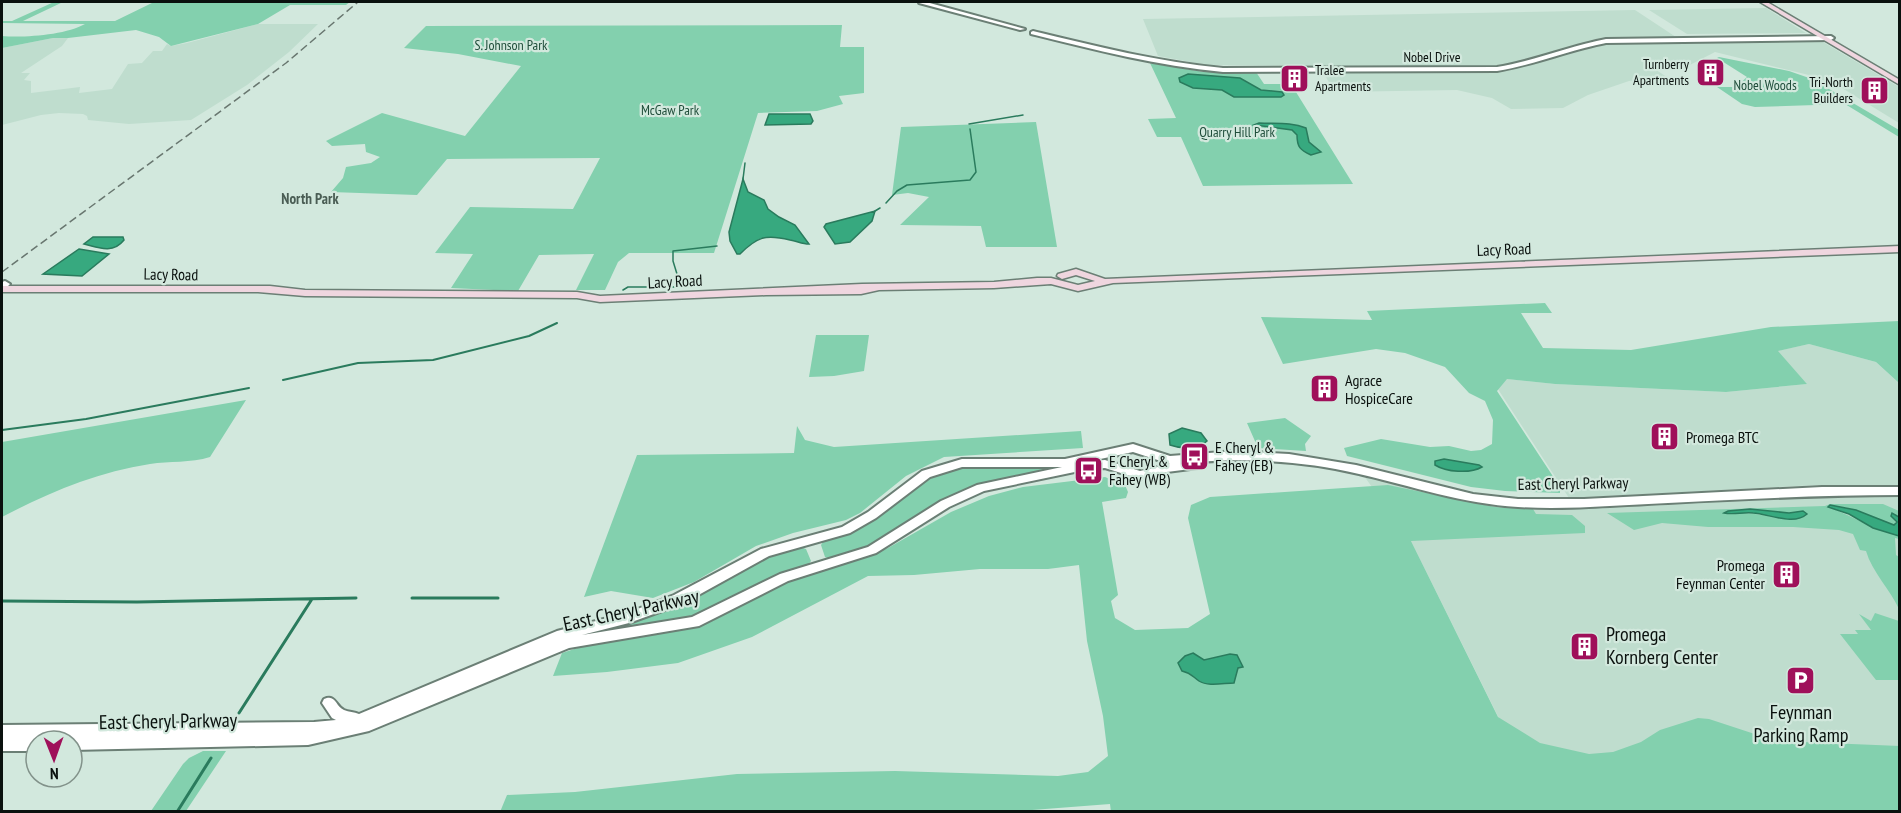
<svg xmlns="http://www.w3.org/2000/svg" width="1901" height="813" font-family="'PT Sans Narrow',sans-serif">
<style>
.built{fill:#bfddce}
.green{fill:#83d0ae;fill-rule:evenodd}
.water{fill:#37a97f;stroke:#2a7b5d;stroke-width:1.5}
.lines{fill:none;stroke-linecap:round;stroke-linejoin:round}
.stream-far2{stroke:#2a7b5d;stroke-width:1.5}
.stream-far1{stroke:#2a7b5d;stroke-width:2}
.stream{stroke:#2a7b5d;stroke-width:3}
.tertiary-casing{stroke:#6b7f75;stroke-width:4}
.secondary-casing{stroke:#6b7f75;stroke-width:3}
.tertiary{fill:#fff;fill-rule:evenodd}
.secondary{fill:#efd6df;fill-rule:evenodd}
.rail{stroke:#68766f;stroke-width:1.5;stroke-dasharray:8 4;stroke-linecap:butt}
.labels{text-anchor:middle;dominant-baseline:central;stroke-width:4.5;stroke-linejoin:round;paint-order:stroke}
.far-park-label{font-size:14px;fill:#1f4d3a;stroke:#d2e8dd}
.far-street-label{font-size:14px;fill:#0a110e;stroke:#d2e8dd}
.far-poi-label{font-size:14px;fill:#0a110e;stroke:#d2e8dd;text-anchor:end}
.far-neighbourhood-label{font-size:15px;font-weight:bold;fill:#4a5d54;stroke:#d2e8dd}
.street-label{font-size:16px;fill:#0a110e;stroke:#d2e8dd}
.poi-label{font-size:16px;fill:#0a110e;stroke:#d2e8dd;text-anchor:start}
.near-street-label{font-size:20px;fill:#0a110e;stroke:#d2e8dd}
.near-poi-label{font-size:20px;fill:#0a110e;stroke:#d2e8dd;text-anchor:start}
</style>
<rect width="100%" height="100%" fill="#d2e8dd"/>
<path class="built" d="M1766,8L1806,33L1687,34L1649,10Z
M1635,10L1682,41L1823,42L1899,87V123L1842,88L1813,76L1715,52L1684,68L1655,69L1668,78L1629,81L1588,95L1563,108L1511,109L1492,98L1457,90L1335,92L1319,66L1207,65L1158,56L1143,19Z
M258,24H318L289,52L247,85L191,120L129,124L88,120L87,116L83,114L59,113L41,115L2,125V48L53,38H68L62,46L21,73H30L24,80L31,81V93L80,87L79,93L112,89L128,64L142,63L153,51H162L167,44L171,46L187,43Z
M1809,344L1876,362L1899,383V486L1816,485L1569,498L1490,377L1555,384L1726,392L1807,384L1777,351Z
M1364,476L1494,506L1537,509L1827,496H1899V811H1545L1411,541Z"/>
<path class="green" d="M54,2H63L23,21H115L154,2H350L346,5H290L258,24L171,46L159,37L136,30L68,38H53L2,48V36C23,38 66,35 85,24L2,23V21H12Z
M842,25L840,47H864V93L839,96L843,104L817,111L758,113L714,253H629L618,262L605,290H576L594,254L539,255L518,291L451,288L473,254L435,253L470,207L573,209L600,158L447,159L417,195L331,192L343,178L346,167L371,163L380,157L366,152L365,144L332,146L326,141L382,113L465,136L521,66L458,54L404,48L426,26Z
M1719,57L1789,71L1812,79L1899,130V137L1845,104L1755,107L1742,104L1717,87H1736L1747,77L1717,58Z
M1150,63L1204,72H1256L1264,84H1291L1353,184L1203,186L1181,137H1157L1148,119L1176,118Z
M1036,122L1057,247H986L981,226L900,225L929,197L908,193L892,195L901,127Z
M1545,303L1552,313H1521L1543,348L1631,350L1771,327L1899,321V383L1876,362L1809,344L1778,351L1807,384L1726,392L1555,384L1507,379L1497,391L1560,487V493L1505,491L1471,487L1347,456L1344,448L1381,439L1430,447L1449,446L1471,451L1481,450L1492,444L1493,420L1485,401L1469,393L1445,367L1405,353L1376,349L1283,364L1261,317L1372,320L1367,311Z
M816,335H869L864,371L834,376L809,377Z
M246,400L210,457C191,463 169,461 150,464C97,472 48,493 2,517V442Z
M1285,418L1311,436L1305,444L1306,451L1258,448L1247,423Z
M797,426L805,440L834,447L1081,431L1083,448L944,457L906,476L860,513L846,520L793,533L756,546L694,582L653,598L611,591L584,597L637,455L794,453Z
M960,466L1069,467L1010,478L971,489L875,545L833,560L825,557L821,545L825,539L868,523L918,484L937,473Z
M1105,477L1125,485L1128,492L1126,498L1102,502L1118,595L1111,601L1115,618L1135,630L1188,628L1210,614L1188,518L1191,505L1210,497L1388,485L1495,507L1533,509L1536,514L1572,515L1585,526V533L1411,541L1498,717L1540,743L1589,754L1613,752L1641,742L1660,730L1698,718L1709,719L1776,741L1900,746L1899,812H1111L1110,804L1006,812H500L507,795L575,792L737,774L895,771L1058,776L1088,772L1108,756L1103,716L1087,641L1079,565L1048,569H980L914,575L868,576L752,637L678,663L607,672L553,676L562,653L593,643L664,633L693,628L712,621L779,585L858,560L888,548L951,512L989,496L1023,487ZM1230,654L1201,682L1191,673L1204,660Z
M1830,504H1883L1899,511V517L1897,515L1891,516L1897,524L1894,525C1872,518 1852,504 1829,507C1853,517 1874,529 1899,536V539L1895,538L1896,555L1899,557V609C1890,589 1872,572 1866,551L1860,550L1853,534L1839,530L1793,527H1708L1662,523L1634,530L1607,513L1825,506ZM1750,509L1789,513L1803,511L1806,516C1780,523 1754,509 1727,514Z
M798,546L806,549L811,561L806,567L698,616L607,632V628L760,559Z
M1875,613L1899,621V680H1876L1840,634H1858L1855,630H1871L1859,614L1871,621Z
M203,751H226L186,811H151L183,764L189,758Z"/>
<path class="water" d="M1188,74L1240,78L1261,90L1282,92L1284,95L1281,97H1234L1222,90L1193,88L1180,82L1179,78Z
M769,114H810L813,121L811,124L765,125Z
M1259,123C1275,124 1291,122 1306,128L1309,142L1321,152L1311,155C1300,150 1297,147 1297,135L1292,130L1254,125Z
M743,179L748,192L764,200L768,209L779,217L795,225L809,244C802,244 797,241 790,240C765,234 757,237 740,254H737L730,241L729,232Z
M875,211L872,221L850,242L835,244L824,227L826,224Z
M93,237H123L124,240C113,254 99,248 84,244Z
M79,249L109,254L82,276L43,274Z
M1182,428L1201,433L1207,441C1198,450 1181,449 1170,445L1169,434Z
M1444,459L1479,465L1482,467C1470,474 1446,472 1435,465V461Z
M1830,505L1856,510L1894,525L1897,522L1891,516L1892,513L1899,517V536L1873,528L1849,514L1828,507Z
M1750,509L1789,513L1803,511L1807,514C1794,526 1769,514 1753,513C1743,512 1733,515 1724,513L1728,511Z
M1193,653L1204,660L1230,654L1237,655L1243,667L1238,668L1234,683C1224,683 1208,687 1199,681C1192,676 1191,673 1182,671L1178,663L1185,656Z"/>
<g class="lines">
<path class="stream-far2" d="M969,124L1023,115
M743,179L745,163
M886,203L897,191L907,185L970,180L976,172L970,129
M875,211L880,208
M623,290L628,287H681L673,261V251L717,246"/>
<path class="stream-far1" d="M283,380L358,363L433,360L529,336L557,323
M2,430L86,419L249,388"/>
<path class="stream" d="M412,598H498
M2,601L137,602L356,598
M239,713L312,599
M177,812L211,758"/>
<defs>
<path id="tertiary" d="M919,2H926L1025,29L1020,30L919,3Z
M1033,31C1096,46 1158,62 1223,68L1497,67C1534,61 1569,46 1606,39L1831,36L1834,38L1831,40L1606,43C1569,50 1534,65 1497,71L1223,72C1158,66 1095,50 1031,34V32Z
M5,281L10,284L5,289L2,290V282Z
M1133,444L1170,456L1235,451L1289,454L1356,465L1473,494L1518,499H1584L1822,487H1900V495C1822,495 1745,499 1668,503C1618,505 1568,510 1518,507C1464,504 1411,486 1359,474C1305,461 1251,458 1196,462L1200,465L1198,468L1167,472L1140,479L1105,468L1089,469L984,491L949,507L876,553L788,581L699,626L569,648L369,731L308,745L72,750V741H66L67,738L71,737H2V725L314,722L336,720L332,718L322,703L324,699C336,694 335,706 344,710C349,712 354,712 359,714L557,631L627,613L674,595L761,549L842,527L868,512L922,471L962,459H1065ZM1133,452L1170,464L1140,471L1105,460L1091,461ZM962,467H1062L977,485L941,501L868,547L780,574L692,617L582,635L629,623L684,603L769,556L850,533L876,518L930,477Z
M2,737H36L42,741H36V751H2Z"/>
<path id="secondary" d="M1760,2H1767L1900,80V85Z
M1900,246V252L1113,283L1078,291L1051,284L994,288L879,290L861,294L766,295L600,302L577,298L305,296L258,292H2V286H270L305,290L577,292L600,296L862,284L994,282L1037,278H1051L1078,285L1095,281L1076,275L1062,279L1057,276L1058,274L1076,269L1105,279Z"/>
</defs>
<use href="#tertiary" class="tertiary-casing"/>
<use href="#secondary" class="secondary-casing"/>
<use href="#tertiary" class="tertiary"/>
<use href="#secondary" class="secondary"/>
<path class="rail" d="M2,272L286,63L358,2"/>
</g>
<defs>
<symbol id="building-square" viewBox="-11 -11 22 22"><rect x="-9" y="-9" width="18" height="18" rx="4" fill="#9f105a" stroke="#d2e8dd"/><path d="M-4-6H4V6H1V3H-1V6H-4ZM-2.5-4.3h1.7v1.8h-1.7ZM.8-4.3h1.7v1.8H.8ZM-2.5-1h1.7V.8h-1.7ZM.8-1h1.7V.8H.8Z" fill="#fff"/></symbol>
<symbol id="bus-square" viewBox="-11 -11 22 22"><rect x="-9" y="-9" width="18" height="18" rx="4" fill="#9f105a" stroke="#d2e8dd"/><path d="M-5-6H5V4H4V6H2V4H-2V6H-4V4H-5ZM-3.5-4V0h7V-4ZM-3.5 1.2v1.5H-2V1.2ZM2 1.2v1.5H3.5V1.2Z" fill="#fff"/></symbol>
<symbol id="parking-square" viewBox="-11 -11 22 22"><rect x="-9" y="-9" width="18" height="18" rx="4" fill="#9f105a" stroke="#d2e8dd"/><path d="M-3.5-5.5H1a3.5 3.5 0 0 1 0 7H-1V5.5H-3.5ZM-1-3.4V-.6H.8a1.4 1.4 0 0 0 0-2.8Z" fill="#fff"/></symbol>
</defs>
<g fill-rule="evenodd">
<use href="#building-square" x="1694" y="56" width="33" height="33"/>
<use href="#building-square" x="1278" y="62" width="33" height="33"/>
<use href="#building-square" x="1858" y="74" width="33" height="33"/>
<use href="#building-square" x="1308" y="372" width="33" height="33"/>
<use href="#building-square" x="1648" y="420" width="33" height="33"/>
<use href="#bus-square" x="1178" y="440" width="33" height="33"/>
<use href="#bus-square" x="1072" y="454" width="33" height="33"/>
<use href="#building-square" x="1770" y="558" width="33" height="33"/>
<use href="#building-square" x="1568" y="630" width="33" height="33"/>
<use href="#parking-square" x="1784" y="664" width="33" height="33"/>
</g>
<g class="labels">
<g class="far-park-label">
<text x="511" y="45">S. Johnson Park</text>
<text x="1765" y="85">Nobel Woods</text>
<text x="670" y="110">McGaw Park</text>
<text x="1237" y="132">Quarry Hill Park</text>
</g>
<g class="far-street-label">
<text x="1432" y="57">Nobel Drive</text>
</g>
<g class="far-poi-label">
<text x="1689" y="64">Turnberry<tspan x="1689" dy="16">Apartments</tspan></text>
<text x="1315" y="70" text-anchor="start">Tralee<tspan x="1315" dy="16">Apartments</tspan></text>
<text x="1853" y="82">Tri-North<tspan x="1853" dy="16">Builders</tspan></text>
</g>
<g class="far-neighbourhood-label">
<text x="310" y="198">North Park</text>
</g>
<g class="street-label">
<text transform="translate(1504 249) rotate(-2)">Lacy Road</text>
<text transform="translate(171 274) rotate(1)">Lacy Road</text>
<text transform="translate(675 281) rotate(-3)">Lacy Road</text>
<text transform="translate(1573 483) rotate(-1)">East Cheryl Parkway</text>
</g>
<g class="poi-label">
<text x="1345" y="380">Agrace<tspan x="1345" dy="18">HospiceCare</tspan></text>
<text x="1686" y="437">Promega BTC</text>
<text x="1215" y="447">E Cheryl &amp;<tspan x="1215" dy="18">Fahey (EB)</tspan></text>
<text x="1109" y="461">E Cheryl &amp;<tspan x="1109" dy="18">Fahey (WB)</tspan></text>
<text x="1765" y="565" text-anchor="end">Promega<tspan x="1765" dy="18">Feynman Center</tspan></text>
</g>
<g class="near-street-label">
<text transform="translate(631 610) rotate(-12)">East Cheryl Parkway</text>
<text transform="translate(168 721) rotate(-1)">East Cheryl Parkway</text>
</g>
<g class="near-poi-label">
<text x="1606" y="634">Promega<tspan x="1606" dy="23">Kornberg Center</tspan></text>
<text x="1801" y="712" text-anchor="middle">Feynman<tspan x="1801" dy="23">Parking Ramp</tspan></text>
</g>
</g>
<rect width="1901" height="813" fill="none" stroke="#0a110e" stroke-width="6"/>
<g transform="translate(54 759) rotate(179)"><circle r="28" fill="#d2e8dd" stroke="#82928a" stroke-width="1.5"/>
<path d="M0-4.5L10 22L0 15L-10 22Z" fill="#9f105a"/>
<text y="-9" font-size="16" font-weight="bold" text-anchor="middle" fill="#0a110e">N</text>
</g>
</svg>
